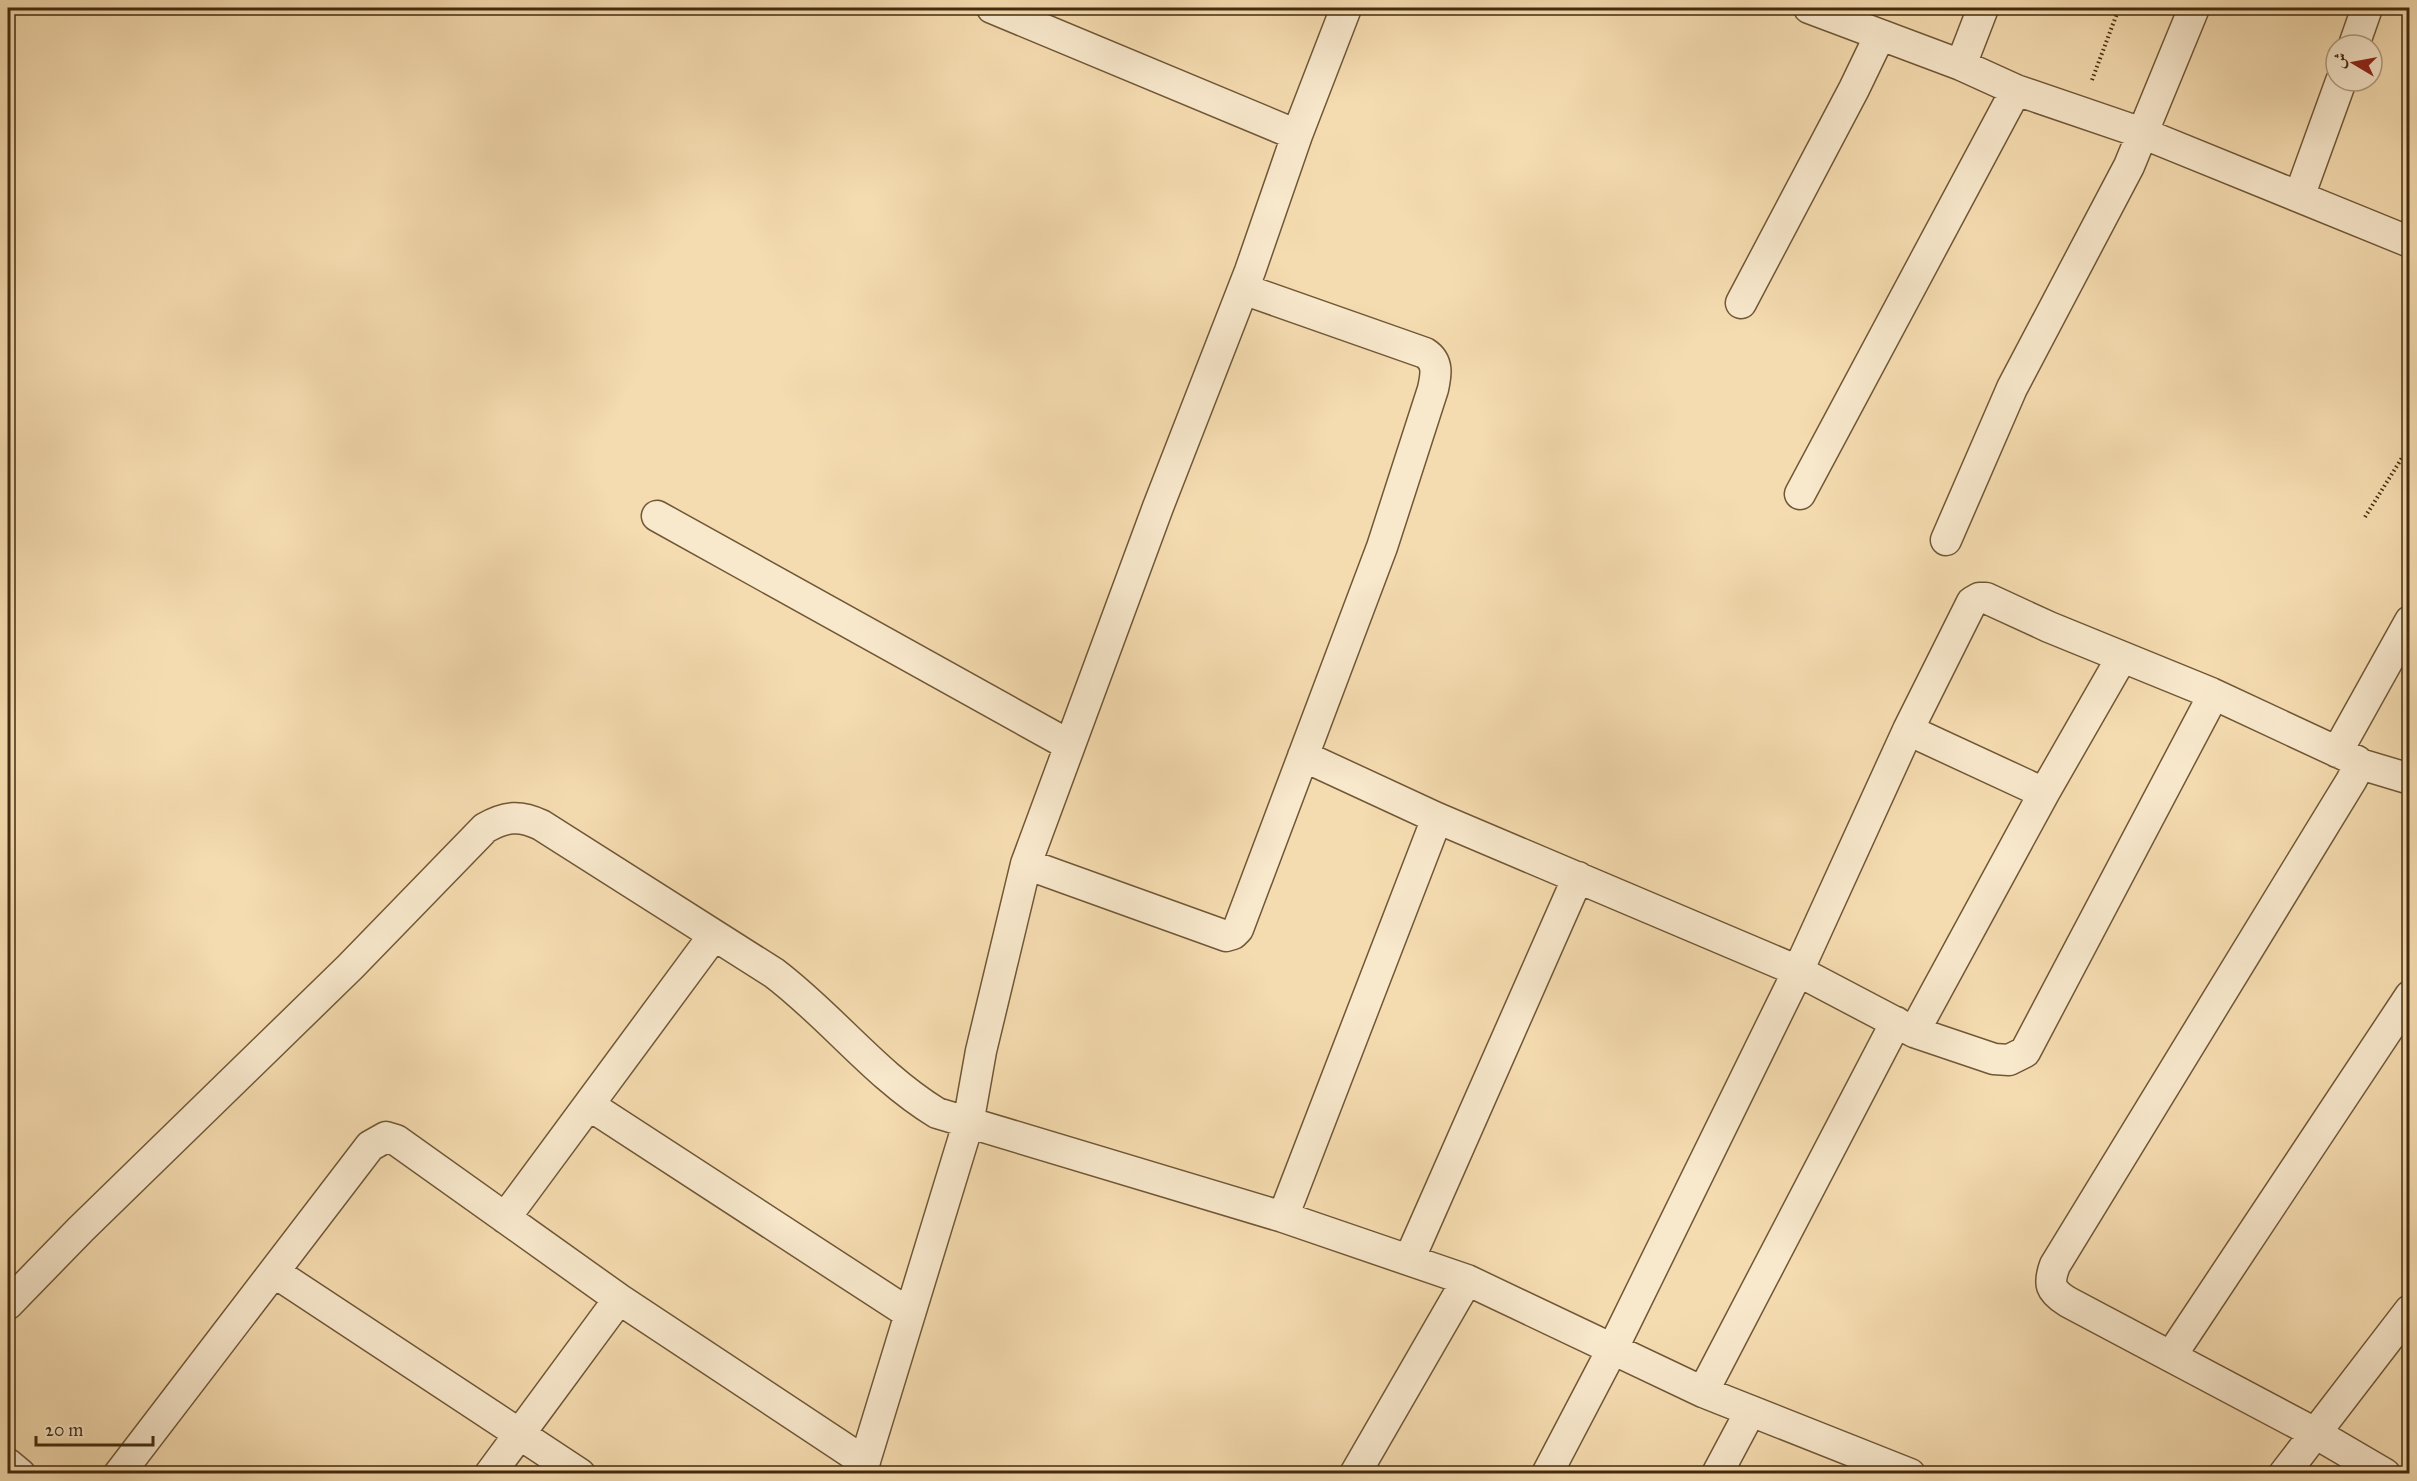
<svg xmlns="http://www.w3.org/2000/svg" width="2417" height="1481" font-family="'IM FELL Great Primer',Amiri,serif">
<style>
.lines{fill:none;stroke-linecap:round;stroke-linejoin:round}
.street-casing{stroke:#705736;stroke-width:33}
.path{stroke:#432b0e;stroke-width:4;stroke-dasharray:1.5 3;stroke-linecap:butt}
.street{stroke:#f8e8cc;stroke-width:30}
</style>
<rect width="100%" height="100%" fill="#f5dcb0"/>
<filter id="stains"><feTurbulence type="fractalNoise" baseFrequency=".00333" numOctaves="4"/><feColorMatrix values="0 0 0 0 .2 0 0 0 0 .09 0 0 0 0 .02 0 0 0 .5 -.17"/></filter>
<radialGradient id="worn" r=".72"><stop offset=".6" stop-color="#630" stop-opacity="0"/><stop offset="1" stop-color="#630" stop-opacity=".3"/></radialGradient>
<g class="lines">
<defs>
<path id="street" d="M992,8L1297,135
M1809,8L1961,65L2016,90L2142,133L2410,242
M2354,45L2367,8
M1961,65L1983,8
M2299,197L2341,81
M1741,303L1854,89L1880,35
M1800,494L2016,90
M657,516L1069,745
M1946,540L2012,388L2129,166L2194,8
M1908,730L2044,793
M2337,752L2410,621
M1303,756L1437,818L1798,971L1914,1032L1994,1059L2009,1060L2025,1052L2207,707L2211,693L2357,761L2360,764L2351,781L2055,1265C2048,1284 2050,1291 2068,1302L2315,1433L2385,1474
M2360,764L2410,779
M1437,818L1283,1217L1467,1280L1703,1392L1910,1474
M1026,864L1226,936L1233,934L1238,929L1382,547L1433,389C1436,375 1439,362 1425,353L1243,289
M1914,1032L2044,793L2122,657
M589,1105L910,1314
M505,1218L714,935
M1409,1260L1578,877
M274,1272L580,1474
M8,1304L81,1229L350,967L485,828C506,816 520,815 541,825L774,973C831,1016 875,1075 937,1113L1283,1217
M2171,1356L2410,996
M1703,1392L1896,1022
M8,1464L20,1474
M119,1474L370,1146L386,1137L396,1140L619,1299L865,1462
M490,1474L619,1299
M861,1474L968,1124L981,1051L1026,864L1158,507L1250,271L1297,135L1346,8
M1355,1474L1467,1280
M1547,1474L1613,1348L1798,971L1908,730L1972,602L1979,598H1986L2049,627L2211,693
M1717,1474L1750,1412
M2284,1474L2410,1310"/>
</defs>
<use href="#street" class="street-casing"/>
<path class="path" d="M2092,80L2119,8
M2365,517L2410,445"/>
<use href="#street" class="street"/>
</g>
<rect width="2417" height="1481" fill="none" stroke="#f5dcb0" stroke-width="30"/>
<rect x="9" y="9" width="2399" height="1463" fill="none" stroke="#432b0e" stroke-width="3"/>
<rect x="15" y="15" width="2387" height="1451" fill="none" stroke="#432b0e" stroke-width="1.5"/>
<g transform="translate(2354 63) rotate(280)"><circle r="28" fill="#f8e8cc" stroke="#b09c80" stroke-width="1.5"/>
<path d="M0-4.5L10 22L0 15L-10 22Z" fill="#8f2418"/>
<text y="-9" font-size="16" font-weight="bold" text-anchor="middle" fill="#432b0e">ش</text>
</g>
<path d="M36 1436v9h117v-9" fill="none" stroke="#432b0e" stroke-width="3"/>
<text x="45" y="1436" font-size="18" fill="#432b0e" stroke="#f8e8cc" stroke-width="4.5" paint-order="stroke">20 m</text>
<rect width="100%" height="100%" filter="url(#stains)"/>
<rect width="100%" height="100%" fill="url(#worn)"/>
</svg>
